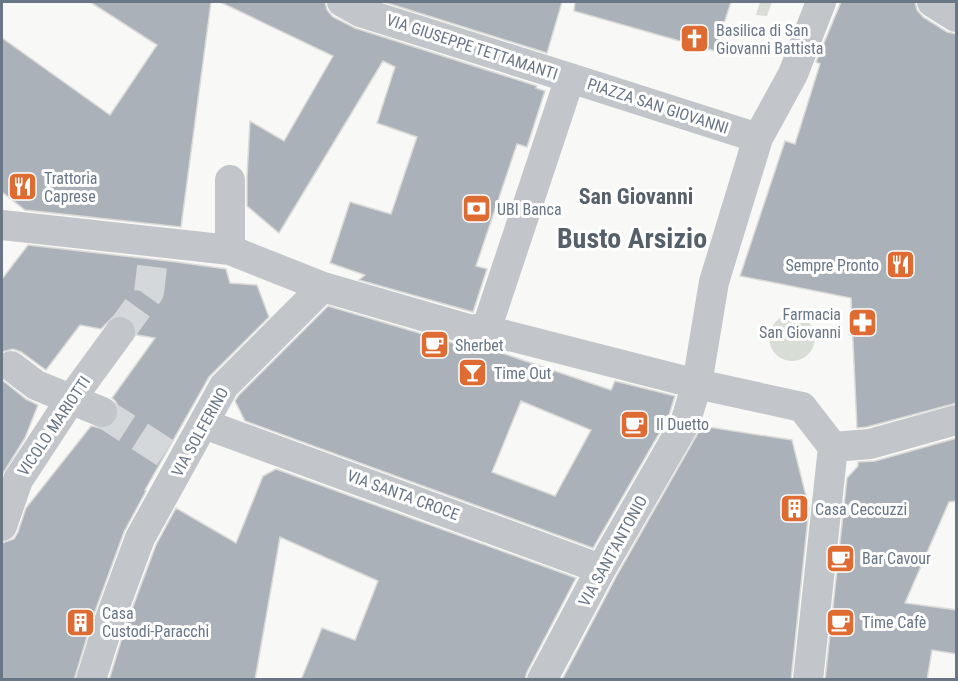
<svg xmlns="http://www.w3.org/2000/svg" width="958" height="681" font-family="'Roboto Condensed',sans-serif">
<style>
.green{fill:#d8ddd5}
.building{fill:#abb1b8;stroke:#dadad8;stroke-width:1.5;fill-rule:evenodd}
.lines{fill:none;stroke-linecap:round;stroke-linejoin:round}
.pedestrian-tunnel{stroke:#d4d8da;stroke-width:30;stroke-dasharray:30 15;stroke-linecap:butt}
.pedestrian{stroke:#c2c5c9;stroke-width:30}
.labels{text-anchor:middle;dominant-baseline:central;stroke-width:6;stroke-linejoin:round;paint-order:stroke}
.poi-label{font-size:16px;fill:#697686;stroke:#fff;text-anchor:start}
.street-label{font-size:16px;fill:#697686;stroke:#fff}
.district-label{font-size:22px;font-weight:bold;fill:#56606b;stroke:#fff}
.town-label{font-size:28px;font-weight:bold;fill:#56606b;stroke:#fff}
</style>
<rect width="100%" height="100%" fill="#f8f9f6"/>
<path class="green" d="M760,2H772L767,16L756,15Z
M769 338a23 23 0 1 1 46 0a23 23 0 1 1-46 0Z"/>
<path class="building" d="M90,2H211L181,227L25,210L2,192V38L110,115L157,45Z
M220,2H325L327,10L333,17L355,28L537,86L536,88L545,91L527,147L517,144L476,266L487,269L473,312L359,280L365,275L330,263L350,202L391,214L417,137L377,123L395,67L383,61L279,233L247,206V177L250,121L284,141L333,56Z
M384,2H562L547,53Z
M575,2H731L715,51L574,11Z
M841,2H915L917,10L923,17L947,32L957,34V403L867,427L857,428L851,298L740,276L785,141L795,144L820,64L816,62Z
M28,245L177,262L226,269L230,283L257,285L269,317L209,377L145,490L146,491L124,532L94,614L74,680H2V543L14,539L18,532L26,508L91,426L105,429L113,425L118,419L119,409L116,402L112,398L155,338L137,335L135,325L130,318L121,315L113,317L101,329L80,325L46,370L21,352L13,349L2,352V279Z
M328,306L463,346L493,350L611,390L615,381L675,396L668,418L593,548L245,421L235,401L238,396ZM521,401L591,430L555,496L492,472Z
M2,380L26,399L38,405L25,438L2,475Z
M702,426L792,440L809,508L791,680H562L616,577Z
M957,438V501L949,502L905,603L957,610V654L932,650L927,680H825L847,478L858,466V462L875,461Z
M276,469L576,578L527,672L525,680H301L322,628L355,640L378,581L280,537L255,680H109L126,625L156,545L176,508L236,543L263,476Z"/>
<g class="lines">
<path class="pedestrian-tunnel" d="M120,332L149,292L153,259
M102,412L167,454"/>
<path class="pedestrian" d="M342,2L360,12L570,78
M932,2L956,17
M758,138L793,74L821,2
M230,180V250L323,287
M2,225L230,250
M486,330L697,384L802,407L833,447
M11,366L36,385L102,412
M204,424L601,569
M833,447L870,444L956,420
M2,526L18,480L71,399L120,332
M91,680L110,619L140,538L224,386L323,287L468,329L486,330L570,78L758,138L714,282L697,384L685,423L601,569L542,680
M808,680L833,447"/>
</g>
<defs>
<symbol id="church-square" viewBox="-11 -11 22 22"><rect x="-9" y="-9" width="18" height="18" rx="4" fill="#dd6b32" stroke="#fff"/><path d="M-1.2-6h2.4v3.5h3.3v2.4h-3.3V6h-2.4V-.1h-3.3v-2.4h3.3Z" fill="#fff"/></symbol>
<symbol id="restaurant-square" viewBox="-11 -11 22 22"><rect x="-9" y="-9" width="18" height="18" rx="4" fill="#dd6b32" stroke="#fff"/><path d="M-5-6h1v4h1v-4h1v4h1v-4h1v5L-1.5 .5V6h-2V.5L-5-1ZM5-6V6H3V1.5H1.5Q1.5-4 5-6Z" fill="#fff"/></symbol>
<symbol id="bank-square" viewBox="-11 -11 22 22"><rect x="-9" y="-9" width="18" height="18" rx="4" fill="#dd6b32" stroke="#fff"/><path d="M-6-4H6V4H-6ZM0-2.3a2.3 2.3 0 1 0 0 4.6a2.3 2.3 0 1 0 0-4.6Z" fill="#fff"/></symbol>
<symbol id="pharmacy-square" viewBox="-11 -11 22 22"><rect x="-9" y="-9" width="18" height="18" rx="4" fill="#dd6b32" stroke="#fff"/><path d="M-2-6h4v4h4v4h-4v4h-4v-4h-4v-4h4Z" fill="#fff"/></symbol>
<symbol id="cafe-square" viewBox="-11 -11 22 22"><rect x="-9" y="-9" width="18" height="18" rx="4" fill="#dd6b32" stroke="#fff"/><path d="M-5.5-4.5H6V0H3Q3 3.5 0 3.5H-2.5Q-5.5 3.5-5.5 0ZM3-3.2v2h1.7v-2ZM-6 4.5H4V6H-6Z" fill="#fff"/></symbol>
<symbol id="bar-square" viewBox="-11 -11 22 22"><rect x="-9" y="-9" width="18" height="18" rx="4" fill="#dd6b32" stroke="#fff"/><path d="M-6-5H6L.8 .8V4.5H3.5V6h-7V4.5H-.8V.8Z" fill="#fff"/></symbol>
<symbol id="building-square" viewBox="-11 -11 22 22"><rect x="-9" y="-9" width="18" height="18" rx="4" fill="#dd6b32" stroke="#fff"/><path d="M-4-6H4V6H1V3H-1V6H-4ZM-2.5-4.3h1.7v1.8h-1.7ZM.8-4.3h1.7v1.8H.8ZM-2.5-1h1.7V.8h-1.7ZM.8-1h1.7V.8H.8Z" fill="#fff"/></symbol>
</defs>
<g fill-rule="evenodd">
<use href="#church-square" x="678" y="22" width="33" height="33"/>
<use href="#restaurant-square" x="6" y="170" width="33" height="33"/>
<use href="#bank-square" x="460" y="192" width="33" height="33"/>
<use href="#restaurant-square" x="884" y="248" width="33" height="33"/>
<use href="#pharmacy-square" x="846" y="306" width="33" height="33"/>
<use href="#cafe-square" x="418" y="328" width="33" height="33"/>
<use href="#bar-square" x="456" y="356" width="33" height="33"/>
<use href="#cafe-square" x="618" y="408" width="33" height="33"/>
<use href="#building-square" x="778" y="492" width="33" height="33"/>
<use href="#cafe-square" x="824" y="542" width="33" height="33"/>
<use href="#building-square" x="64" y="606" width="33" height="33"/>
<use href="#cafe-square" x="824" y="606" width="33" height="33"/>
</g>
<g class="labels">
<g class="poi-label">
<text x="716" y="30">Basilica di San<tspan x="716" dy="18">Giovanni Battista</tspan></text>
<text x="44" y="178">Trattoria<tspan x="44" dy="18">Caprese</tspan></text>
<text x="497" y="209">UBI Banca</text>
<text x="879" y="265" text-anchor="end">Sempre Pronto</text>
<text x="841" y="314" text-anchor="end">Farmacia<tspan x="841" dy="18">San Giovanni</tspan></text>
<text x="455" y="345">Sherbet</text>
<text x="494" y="373">Time Out</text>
<text x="656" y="424">Il Duetto</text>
<text x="815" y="509">Casa Ceccuzzi</text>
<text x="862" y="558">Bar Cavour</text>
<text x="102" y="613">Casa<tspan x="102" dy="18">Custodi-Paracchi</tspan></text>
<text x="862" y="622">Time Cafè</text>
</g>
<g class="street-label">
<text transform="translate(472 47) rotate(18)">VIA GIUSEPPE TETTAMANTI</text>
<text transform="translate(658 106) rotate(18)">PIAZZA SAN GIOVANNI</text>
<text transform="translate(54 426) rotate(-56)">VICOLO MARIOTTI</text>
<text transform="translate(200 432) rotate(-61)">VIA SOLFERINO</text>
<text transform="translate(403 495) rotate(20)">VIA SANTA CROCE</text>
<text transform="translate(613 551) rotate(-61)">VIA SANT'ANTONIO</text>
</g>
<g class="district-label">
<text x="636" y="196">San Giovanni</text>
</g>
<g class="town-label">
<text x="632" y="238">Busto Arsizio</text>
</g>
</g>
<rect width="958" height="681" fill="none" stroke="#697686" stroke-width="6"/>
</svg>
